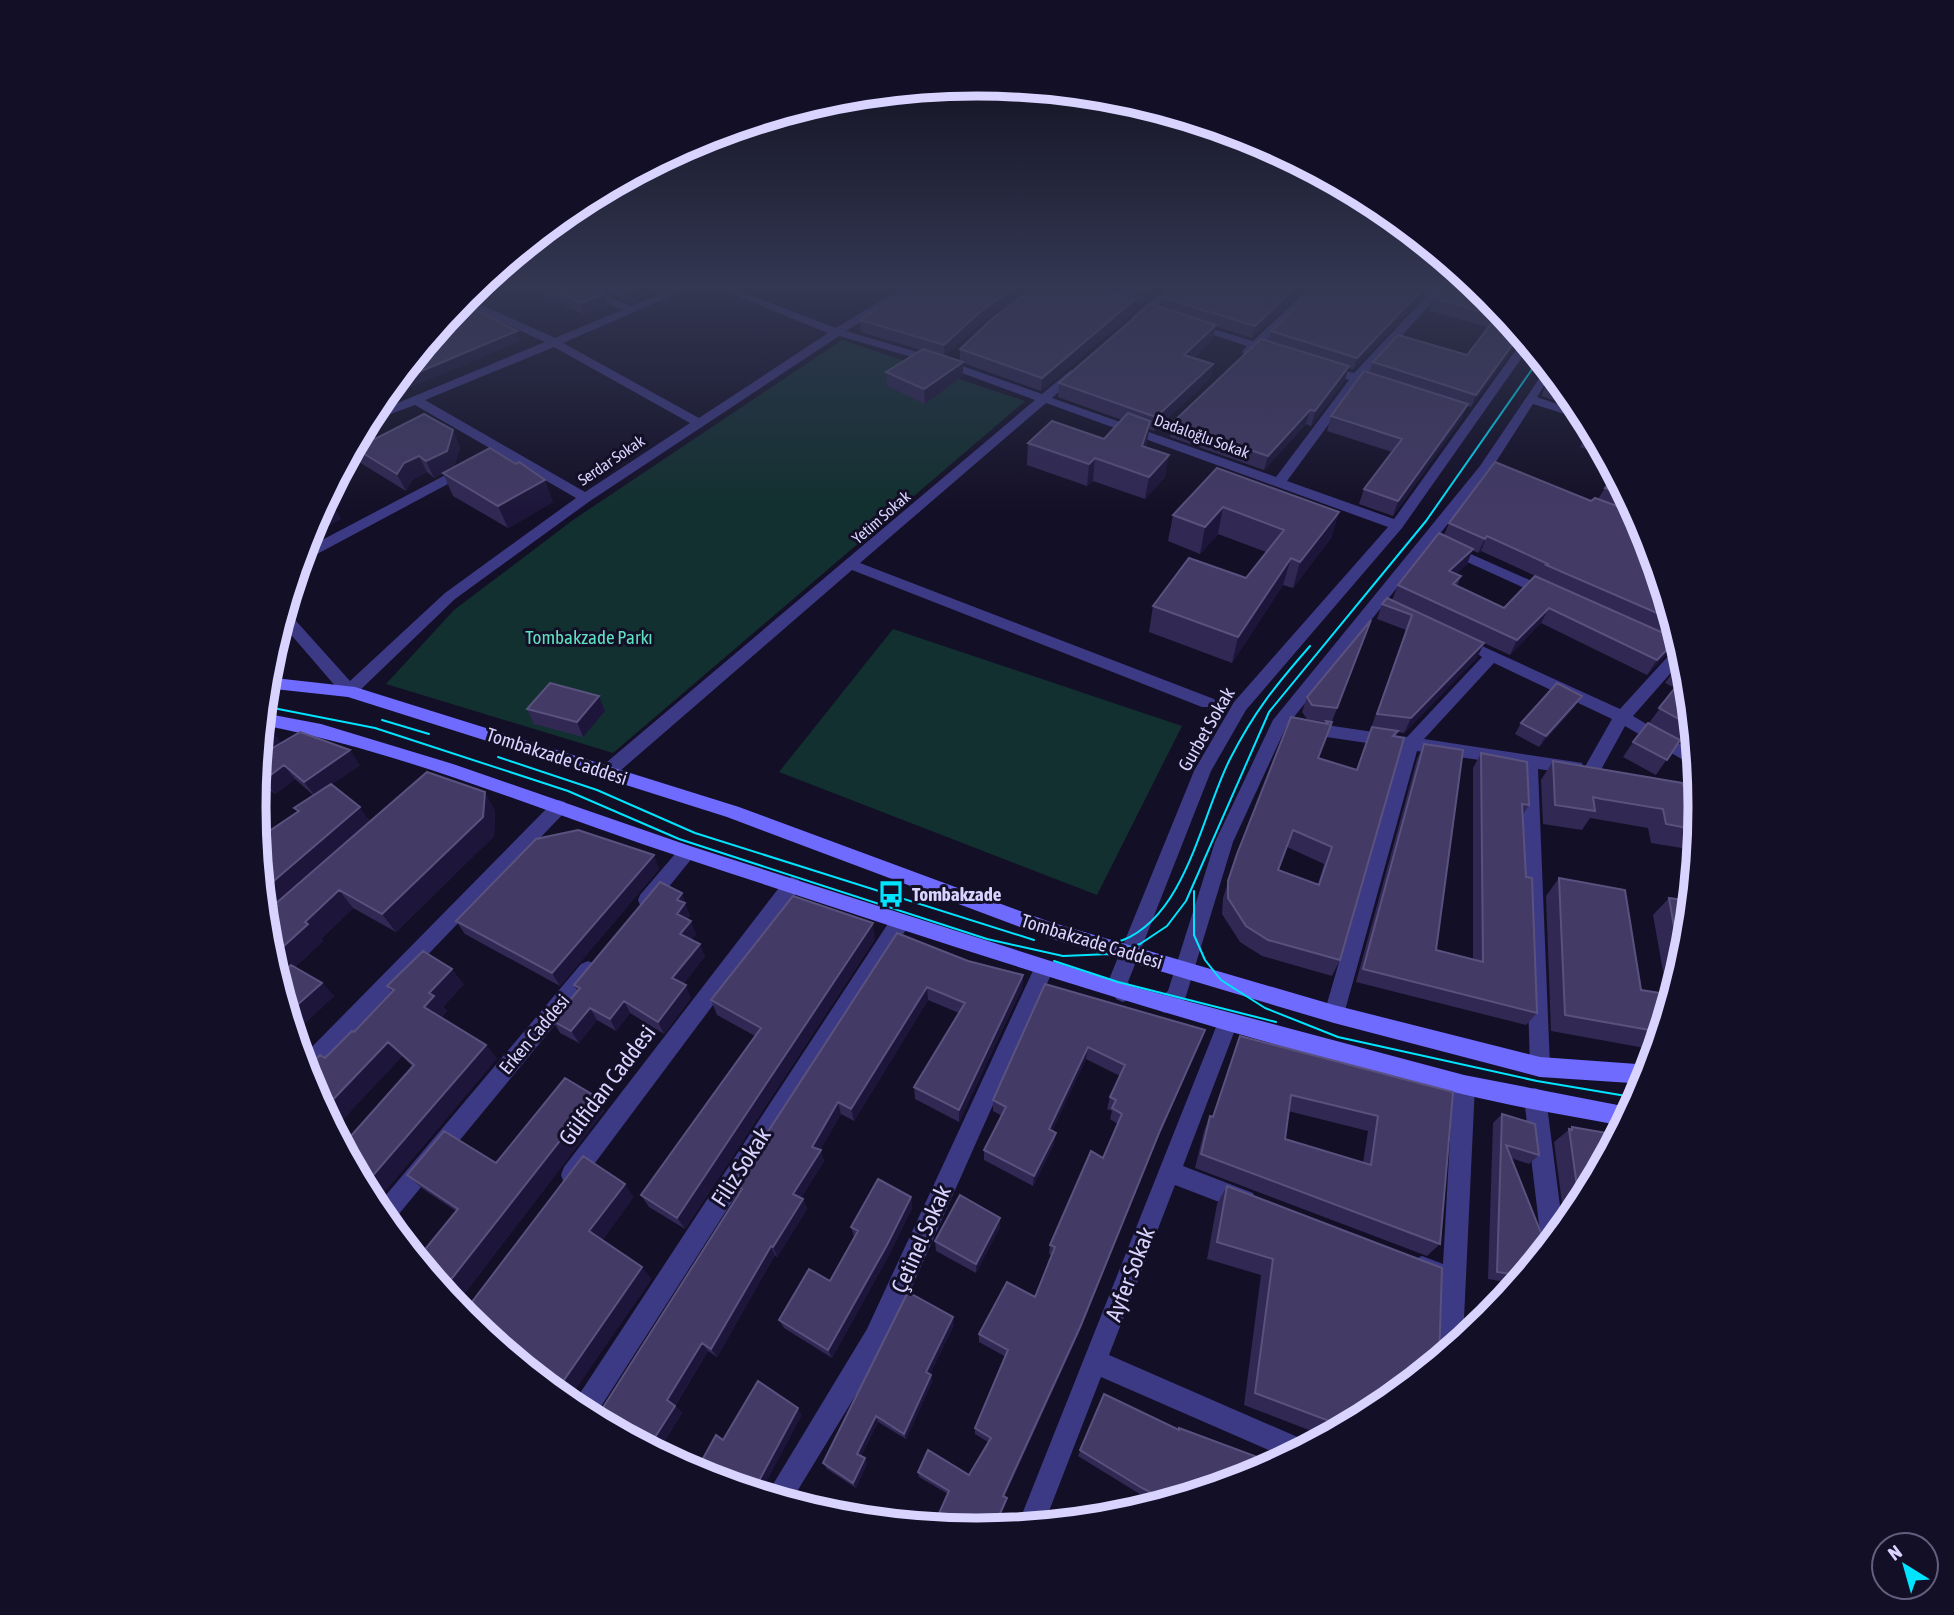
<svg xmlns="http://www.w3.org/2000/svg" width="1954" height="1615" font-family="'Asap Condensed',sans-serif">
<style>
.green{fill:#12302f}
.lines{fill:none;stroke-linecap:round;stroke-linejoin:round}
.street{fill:#3d3a85;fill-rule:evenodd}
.secondary{fill:#6f6bff;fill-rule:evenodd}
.tram{stroke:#00e5ff;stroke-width:2}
.wall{fill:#312854;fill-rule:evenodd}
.shaded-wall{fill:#1d163a}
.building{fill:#433a66;stroke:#5a527e;stroke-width:2;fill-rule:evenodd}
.labels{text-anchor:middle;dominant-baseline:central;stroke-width:6;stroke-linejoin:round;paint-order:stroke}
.far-street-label{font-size:16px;fill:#d9d4ff;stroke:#130f26}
.park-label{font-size:19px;fill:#5fe0c0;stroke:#130f26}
.street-label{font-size:19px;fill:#d9d4ff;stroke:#130f26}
.poi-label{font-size:19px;font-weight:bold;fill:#d9d4ff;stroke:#130f26;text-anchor:start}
.near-street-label{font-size:23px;fill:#d9d4ff;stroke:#130f26}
.rim{fill:none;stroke:#d9d4ff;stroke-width:9}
</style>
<rect width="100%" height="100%" fill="#130f26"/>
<path class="green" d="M842,340L1025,401L613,753L386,684L454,610L573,520Z
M893,629L1182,726L1097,895L779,772Z"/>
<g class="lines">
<path class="street" d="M572,286H585L631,306L680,286H694L563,343L699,418L828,333L712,286H726L836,328L905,286H917L846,331L951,362L1042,394L1071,370H1079V374L1052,398L1276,477L1349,380L1319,369V365L1354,373L1436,286H1447L1364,377L1384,383V389L1359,383L1287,481L1394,519L1523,340L1530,346L1402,528L1246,710L1211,771L1128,982L1133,993L1130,999L1123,1002L1116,999L1108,982L1194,771L1234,702L1388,527L1046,403L860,563L1214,699L1216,703L1214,707H1202L852,570L613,777H601L598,772L601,767L1035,400L943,366L839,336L590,501L455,599L355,695H343L281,623L284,611L288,612L350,681L445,593L576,498L502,455L306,560L299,561L303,550L493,450L415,405L366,423L371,414L545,342L460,303L464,297L555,338L622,310ZM554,347L690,423L585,492L425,400Z
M1169,286H1180L1140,321H1132V317Z
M1311,286H1322L1263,344L1281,350V354L1257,350L1252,354H1244L1242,352L1247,346L1187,326L1193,323L1253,341Z
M1547,367L1552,374L1537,397L1583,413L1587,421L1533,404L1490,471L1286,727L1233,842L1186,996C1182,1005 1174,1010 1165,1013L1158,1010L1155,1004L1158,998L1168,991L1215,842L1273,720L1480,466Z
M1448,544L1552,590L1554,593L1552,596H1542L1443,551V545Z
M1650,633L1680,645L1684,658L1633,716L1695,753L1697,768L1625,726L1597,777H1585L1582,772L1612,719L1494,663L1424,739L1576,762L1582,763L1584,768L1582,773L1576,774L1538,769L1550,1067L1547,1074L1540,1077L1533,1074L1530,1067L1521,766L1417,751L1344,1014L1341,1020L1334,1023L1327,1020L1324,1014L1401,748L1306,734L1300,732L1298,728L1300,724L1306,722L1407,737L1482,657L1474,651L1482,646L1620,709L1671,653L1645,642L1642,638L1645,634Z
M1665,781L1698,786L1700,799L1659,793L1656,788L1659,783Z
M559,800L565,802L568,807L565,812L311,1076L307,1078L301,1058L553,802Z
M1686,811L1692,813L1699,827L1696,851L1691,849L1677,818L1680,813Z
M687,845L693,847L696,852L693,857L654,905L647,908L640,905L638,900L640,895L681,847Z
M792,877L799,880L801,885L799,890L580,1183L572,1186L564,1183L561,1175L564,1167L785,880Z
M900,914L907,916L910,922L907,928L593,1419L575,1409L573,1404L893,916Z
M1044,959L1051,962L1054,968L885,1347L790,1503L766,1496L867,1329L1037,962Z
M588,961L595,964L598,970L595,976L389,1226L375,1208L581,964Z
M1228,1013L1235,1016L1238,1022L1183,1166L1253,1193L1256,1201L1253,1209L1245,1212L1175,1185L1109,1355L1309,1442L1311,1446L1287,1458L1101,1377L1044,1524L1017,1527L1218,1022L1221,1016Z
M1464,1075L1471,1078L1475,1085L1463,1340L1441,1358L1438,1351L1441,1288L1414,1276L1410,1268L1414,1260L1422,1256L1443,1264L1453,1085L1457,1078Z
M1535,1088L1543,1091L1546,1098L1563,1229L1546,1250L1541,1241L1524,1098L1527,1091Z"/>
<path class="secondary" d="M266,677L355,687L739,807L1050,922L1334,1005L1540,1057L1651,1065L1646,1084L1540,1077L1334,1023L1049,938L727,817L348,697L265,688Z
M263,713L321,724L453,764L690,846L1123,984L1464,1075L1633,1108L1623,1126C1569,1116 1515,1107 1462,1094C1201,1030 946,944 690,860C548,814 409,753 262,725Z"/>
<path class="tram" d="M263,706L375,728L568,791L679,839L987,939L1063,956L1110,954L1140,944L1167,926L1186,901L1269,712L1426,521L1540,358
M382,720L429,734
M498,757L597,790L695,833L1034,940
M1194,891V935L1205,960L1221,980L1265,1008L1338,1037L1537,1081L1638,1098
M1097,946C1105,944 1115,943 1123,940C1186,915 1202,814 1230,759C1254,712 1275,686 1310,646
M1054,961L1118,982L1276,1022"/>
</g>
<path class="wall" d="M521,286H588L604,294L608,306L585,315Z
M591,286H673L631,303Z
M913,286H1034L981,323L945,356L960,361V349L1037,286H1165L1143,304L1134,301L1133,313L1041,391L963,363V376L925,404L887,386L886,372L921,350L861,332L860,320Z
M1173,286H1307L1252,338L1215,326L1213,339L1194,358L1213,364L1211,378L1154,431L1149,429L1146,447L1165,477L1145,499L1093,481L1087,486L1027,465L1028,443L1104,439L1122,420L1058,397L1059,383L1159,307L1161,297Z
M1317,286H1430L1429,290L1353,370L1348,368L1345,380L1311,426L1306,424L1264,470L1170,437L1172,423L1268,341L1271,331Z
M1476,286L1522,337L1471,407L1467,406L1462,418L1393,516L1359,504L1364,489L1392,452L1327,431L1331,416L1369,372L1373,362L1467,355L1488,327L1429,311L1433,298Z
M1552,374L1579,406L1581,409L1541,396L1547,382Z
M363,429L375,439L460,447L454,467L553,502L508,528L453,496L443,473L434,478L427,472L412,480L406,491L359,462L341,470Z
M1591,429L1606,457L1580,447L1587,433Z
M1217,468L1339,512L1331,538L1293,588L1283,585L1232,663L1149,632L1153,606L1246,578L1266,552L1218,534L1200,554L1168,541L1173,515Z
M1616,476L1646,531L1679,642L1676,640L1667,654L1647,675L1541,623L1510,655L1484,643L1477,658L1404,733L1397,732L1340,960L1332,976L1262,956L1240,942L1222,914L1223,898L1237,854L1325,723V722L1307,719L1302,712L1307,697L1371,620L1318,758L1356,770L1372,728H1371L1406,630L1377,619L1382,604L1392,600L1398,585L1444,535L1449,523L1598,499L1605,488ZM1472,550L1478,553L1481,551L1540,578L1504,608L1457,586L1461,576L1456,574L1467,564ZM1287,847L1324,864L1318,884L1278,870Z
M326,498L331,502L341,519L318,531L311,526Z
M1687,667L1695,748L1680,740L1656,775L1623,757L1633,742L1679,739L1649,723L1675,688L1665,683L1675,669Z
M599,696L605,711L583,737L534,724L527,709Z
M1575,707L1539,747L1515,734L1521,723Z
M261,728L282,743L360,765L332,784L370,821L495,810L494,836L396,932L353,908L321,939L323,941L295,967L322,983L334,996L293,1034L276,978L287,969L271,959L267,948L276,907L274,905L269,909L263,903L257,847L266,841L262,836L298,812L294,808L313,795L295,779L275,794L256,779Z
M1424,744L1436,950L1473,960V768L1481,753L1529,805L1523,815L1526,877L1537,1013L1526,1025L1356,982L1417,759Z
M1553,761L1693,806L1699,798L1700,808L1697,838L1688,849L1651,843L1648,828L1590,818L1582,830L1543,824L1541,780Z
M659,869L560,986L465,934L456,921Z
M1559,878L1641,990L1667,994L1653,915L1669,898L1687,949L1656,1050L1551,1031L1546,896Z
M687,906L686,907L690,916L687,919L696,934L691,939L705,956L683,984L691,998L664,1034L630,1013L616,1031L597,1020L579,1043L560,1033L553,1021L577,991L574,985Z
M897,933L968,961L1023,975L1022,988L959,1122L915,1099L914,1087L959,1013L928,1000L854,1121L841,1114L820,1150L824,1161L801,1198L803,1199L807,1209L777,1257L775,1255L717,1357L708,1351L675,1406L682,1413L657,1453L595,1420L739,1194L734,1184Z
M875,939L685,1229L649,1207L641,1195L755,1036L717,1015L711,1000Z
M464,984L443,1007L447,1011L441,1018L486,1045L497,1059L413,1067L402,1056L333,1130L308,1084L325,1058L354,1032L392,992L387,986Z
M1045,984L1205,1030L1200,1042L1155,1144L1079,1333L1004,1497L1007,1498L1006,1503L995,1529L977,1531L948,1494L919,1477L918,1472L969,1475L988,1442L975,1434V1428L1006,1357L979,1342V1334L1035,1297L1052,1255L1049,1254L1050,1245L1103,1158L1118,1124L1110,1119L1112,1111L1107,1109L1110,1097L1120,1076L1086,1059L1052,1131L1054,1144L1033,1186L984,1160V1150L1002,1116L993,1111V1100Z
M1240,1036L1453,1092L1440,1244L1427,1256L1195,1168L1204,1131L1210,1116L1212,1117ZM1288,1111L1368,1131L1363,1163L1285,1139Z
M595,1096L604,1111L455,1306L411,1253L418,1258L456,1211L423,1189L407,1175L496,1163Z
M1502,1114L1539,1155L1529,1164L1511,1158L1547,1248L1518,1284L1488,1279L1493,1123Z
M1572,1127L1618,1135L1578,1210L1565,1226L1554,1142Z
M1227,1186L1379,1409L1327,1437L1244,1405L1261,1275L1207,1259L1217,1204Z
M911,1197L912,1208L889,1255L832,1358L784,1328L779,1320L830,1281L854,1237L851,1227Z
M1000,1218V1227L976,1273L936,1251L935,1241Z
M954,1325L930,1374L931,1375L932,1382L906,1439L878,1422L861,1456L865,1458L867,1464L856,1488L827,1469L823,1463Z
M1104,1394L1178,1430L1179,1428L1253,1476L1161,1504L1138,1493L1078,1456Z"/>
<path class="shaded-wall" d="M641,286H673L631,303L628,291Z
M1017,286H1034L981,323L944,357V345L981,311Z
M1152,286H1165L1143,304L1145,292Z
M1297,286H1307L1252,338L1255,326Z
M1425,286H1430L1429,290L1353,370L1357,358Z
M604,294L608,306L585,315L581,303Z
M1134,300L1133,313L1041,391L1042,378Z
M1216,325L1213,339L1182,369L1184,355Z
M517,331L521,341L381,400L395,382Z
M1520,334L1522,337L1471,407L1476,395Z
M963,362V376L925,404L924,389Z
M1213,364L1211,378L1154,431L1156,417Z
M1349,366L1345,380L1311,426L1315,411Z
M1468,404L1462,418L1393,516L1398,501Z
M1310,410L1306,424L1264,470L1268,456Z
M1150,421L1147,443L1139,468L1142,446Z
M453,430L460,447L454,468L434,478L426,461Z
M352,449L359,462L341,470Z
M1169,455L1165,477L1145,499L1149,477Z
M419,456L427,472L412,480L406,491L397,474L404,463Z
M1095,458L1093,481L1087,486L1089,464Z
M545,480L553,502L508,528L498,506Z
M331,502L341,519L318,531L313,523L321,508Z
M1223,507L1218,534L1200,554L1205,527Z
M1339,512L1331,538L1293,588L1300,562Z
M1487,536L1481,551L1478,553L1485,539Z
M1473,549L1467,564L1443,586L1449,571Z
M1291,558L1283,585L1232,663L1238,637Z
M1549,608L1541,623L1510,655L1517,640Z
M1677,639L1667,654L1647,675L1657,660Z
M1484,643L1477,658L1404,733L1411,718Z
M599,696L605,711L583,737L577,722Z
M1582,696L1575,707L1539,747L1546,736Z
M271,729L282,744L258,758L261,735Z
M350,750L360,765L315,796L304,782Z
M284,765L295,779L275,794L264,780Z
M485,792L495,810L494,836L396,932L382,914Z
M360,807L370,822L269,909L263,902L262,891Z
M654,855L659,869L560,986L552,973Z
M339,890L353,908L321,939L323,941L291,971L275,954L305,922Z
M682,893L690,916L682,926L677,914V900Z
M691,921L696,934L685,946L680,934Z
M873,923L875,939L685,1229L677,1218Z
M700,944L705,956L678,990L672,978Z
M452,969L464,984L443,1007L447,1011L436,1023L424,1007L429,993Z
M1023,975L1022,988L959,1122V1110Z
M322,983L334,996L293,1034L287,1014Z
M686,985L691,998L664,1034L658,1022Z
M927,987L928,1000L854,1121L851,1109Z
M624,1001L630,1013L616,1031L610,1019Z
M590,1008L597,1020L579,1043L571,1031Z
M1205,1030L1200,1042L1155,1144L1079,1333L1003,1501V1496L1159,1133Z
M388,1042L402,1056L333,1130L323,1110Z
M486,1045L497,1059L373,1206L363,1187Z
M1088,1047L1086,1059L1048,1140L1049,1129Z
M595,1096L604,1111L455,1306L442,1291Z
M838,1102L841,1114L816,1158L812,1147Z
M1056,1133L1054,1144L1033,1186L1034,1176Z
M821,1150L824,1161L797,1205L793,1194Z
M625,1184L634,1197L600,1244L589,1231Z
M911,1197L912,1208L889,1255L832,1358L828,1350Z
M803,1199L807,1209L777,1257L773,1247Z
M1000,1218V1227L976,1273V1264Z
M771,1246L775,1255L717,1357L711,1349Z
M642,1267L652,1279L567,1402L555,1393Z
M953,1317L954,1325L928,1379L926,1372Z
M702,1343L708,1351L674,1407L667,1400Z
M931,1375L932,1382L906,1439L904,1434Z
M675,1406L682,1413L657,1453L648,1448Z
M798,1408L802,1415L760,1494L753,1492Z
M876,1416L878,1422L860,1459L857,1454Z
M865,1458L867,1464L856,1488L853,1483Z
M1007,1498L1006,1503L995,1529H993Z"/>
<path class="building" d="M543,286H588L604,294L581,303Z
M616,286H641L628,291Z
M913,286H1017L981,311L944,345L860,320Z
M1037,286H1087L1134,300L1042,378L960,349L993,318Z
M1122,286H1152L1145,292Z
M1173,286H1297L1255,326L1161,297Z
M1317,286H1425L1357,358L1271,331Z
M1446,286H1476L1489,296L1520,334L1476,395L1373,362L1398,335L1467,355L1497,316L1433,298Z
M1150,304L1216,325L1184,355L1213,364L1156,417L1059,383Z
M469,307L517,331L395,382L449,315Z
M1261,339L1349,366L1315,411L1310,410L1268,456L1172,423Z
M923,349L963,362L924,389L886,372Z
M1364,371L1468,404L1398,501L1364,489L1402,439L1331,416Z
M1552,374L1563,387L1547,382Z
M1128,413L1150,421L1142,446L1169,455L1149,477L1095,458L1089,464L1028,443L1052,421L1104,439Z
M424,414L453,430L447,451L426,461L419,456L404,463L397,474L353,447L363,429L375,439Z
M1591,429L1595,436L1587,433Z
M490,448L516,464L519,462L545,480L498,506L443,473Z
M1495,462L1591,501L1595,498L1636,513L1646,531L1673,620L1546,565L1548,564L1487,536L1485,539L1449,523Z
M1217,468L1339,512L1300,562L1291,558L1238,637L1153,606L1189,558L1246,578L1284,530L1223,507L1205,527L1173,515Z
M1616,476L1627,496L1605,488Z
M326,498L331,502L321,508Z
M1439,533L1473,549L1449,571L1461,576L1453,584L1504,608L1535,576L1677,639L1657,660L1549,608L1517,640L1398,585Z
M1387,598L1484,643L1411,718L1377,714L1412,615L1382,604Z
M1371,620L1337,708L1312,705L1307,697Z
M1684,659L1687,667L1693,727L1659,708L1686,674L1675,669Z
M550,683L599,696L577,722L527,709Z
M1557,683L1582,696L1546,736L1521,723Z
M1291,717L1328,724L1326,721L1332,722L1318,758L1357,770L1372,727L1398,731L1393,736L1404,738L1340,960L1268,940L1246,926L1228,898V881L1237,854ZM1293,830L1332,847L1319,885L1278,870Z
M1648,723L1680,740L1667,760L1633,742Z
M261,728L271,729L261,735Z
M300,732L350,750L304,782L284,765L264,780L257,774L259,756Z
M1424,744L1463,750L1436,950L1483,962L1481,753L1527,762L1529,805L1522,804L1526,877L1532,878L1537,1013L1363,969Z
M1553,761L1682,783L1699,820L1698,830L1666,824L1663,809L1602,799L1593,797L1595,811L1555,805Z
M427,772L485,792L483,817L382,914L339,890L305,922L308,924L275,954L268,950L264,917L277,906L274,905Z
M331,784L360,807L262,891L257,847L267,841L262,836L299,811L294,808Z
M578,830L654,855L552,973L456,921L536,839Z
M1559,878L1625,890L1641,990L1673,995L1661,1032L1565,1015Z
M660,882L682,893L677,900L685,903L677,914L691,921L680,934L700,944L672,978L686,985L658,1022L624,1001L610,1019L590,1008L571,1031L553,1021L580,988L574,985Z
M793,896L873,923L677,1218L641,1195L761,1028L711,1000Z
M1669,898L1691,901L1687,949L1681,966Z
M897,933L968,961L1023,975L959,1110L914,1087L965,1003L927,987L851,1109L838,1102L812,1147L821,1150L793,1194L803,1199L773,1247L771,1246L711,1349L702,1343L667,1400L675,1406L648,1448L595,1420L742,1189L734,1184Z
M423,951L452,969L429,993L434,996L424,1007L486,1045L363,1187L342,1146L414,1065L388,1042L323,1110L308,1084L304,1071L320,1055L325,1058L352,1031L354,1032L394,990L387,986Z
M291,965L322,983L287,1014L276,978Z
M1045,984L1205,1030L1159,1133L1081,1325L1003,1496L1007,1498L993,1529L977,1531L933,1527L949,1491L918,1472L928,1450L969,1475L991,1438L975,1428L1008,1350L979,1334L1007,1282L1035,1297L1055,1247L1050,1245L1091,1151L1103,1158L1122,1114L1112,1108L1116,1100L1110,1097L1125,1065L1088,1047L1049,1129L1056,1133L1034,1176L984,1150L1006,1107L993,1100Z
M1240,1036L1453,1092L1440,1244L1201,1154L1210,1116L1213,1117ZM1291,1095L1378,1116L1371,1165L1285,1139Z
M565,1078L595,1096L442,1291L411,1253L418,1258L458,1209L407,1175L444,1131L496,1163Z
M1502,1114L1535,1124L1539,1155L1506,1145L1547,1248L1524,1276L1497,1272Z
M1572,1127L1618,1135L1580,1208L1569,1129L1572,1130Z
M583,1156L625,1184L589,1231L642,1267L555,1393L465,1319L462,1315Z
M878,1179L911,1197L887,1245L828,1350L779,1320L809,1269L830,1281L858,1231L851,1227Z
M1227,1186L1442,1268L1439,1360L1379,1409L1345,1427L1255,1393L1273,1259L1217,1242Z
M960,1195L1000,1218L976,1264L935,1241Z
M908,1292L953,1317L926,1372L931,1375L904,1434L876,1416L857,1454L865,1458L853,1483L823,1463Z
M758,1381L798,1408L753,1492L700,1476L695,1473L716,1435L723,1440Z
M1104,1394L1179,1430V1428L1276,1464L1253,1476L1169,1502L1142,1488L1080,1450Z"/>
<linearGradient id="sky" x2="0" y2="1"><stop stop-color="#0a0815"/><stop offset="0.56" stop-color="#333752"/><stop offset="1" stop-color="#333752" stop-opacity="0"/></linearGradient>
<rect width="1954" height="512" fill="url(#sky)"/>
<defs>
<symbol id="bus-bare" viewBox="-9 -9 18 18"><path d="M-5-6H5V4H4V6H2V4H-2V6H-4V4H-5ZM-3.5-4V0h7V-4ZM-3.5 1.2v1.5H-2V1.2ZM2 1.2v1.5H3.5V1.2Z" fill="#00e5ff" stroke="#130f26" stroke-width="2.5" paint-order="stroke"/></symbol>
</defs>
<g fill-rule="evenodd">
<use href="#bus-bare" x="872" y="875" width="38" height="38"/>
</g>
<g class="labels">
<g class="far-street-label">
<text transform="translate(1202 436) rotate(20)">Dadaloğlu Sokak</text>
<text transform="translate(611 460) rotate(-34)">Serdar Sokak</text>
<text transform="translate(881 517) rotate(-41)">Yetim Sokak</text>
</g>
<g class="park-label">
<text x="589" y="637">Tombakzade Parkı</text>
</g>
<g class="street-label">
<text transform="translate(1206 729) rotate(-60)">Gurbet Sokak</text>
<text transform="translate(557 756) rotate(18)">Tombakzade Caddesi</text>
<text transform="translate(1092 941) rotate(17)">Tombakzade Caddesi</text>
<text transform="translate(534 1034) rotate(-50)">Erken Caddesi</text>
</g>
<g class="poi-label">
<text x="912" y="894">Tombakzade</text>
</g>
<g class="near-street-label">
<text transform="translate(607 1085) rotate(-53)">Gülfidan Caddesi</text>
<text transform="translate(741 1167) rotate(-57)">Filiz Sokak</text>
<text transform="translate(921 1239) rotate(-66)">Çetinel Sokak</text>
<text transform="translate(1130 1274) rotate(-69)">Ayfer Sokak</text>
</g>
</g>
<path d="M0 0H1954V1615H0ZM266 807a711 711 0 1 1 1422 0a711 711 0 1 1-1422 0Z" fill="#130f26" fill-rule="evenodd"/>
<path class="rim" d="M266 807a711 711 0 1 1 1422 0a711 711 0 1 1-1422 0Z"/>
<g transform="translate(1905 1566) rotate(323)"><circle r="33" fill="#130f26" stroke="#625e7d" stroke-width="2"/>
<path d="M0-5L12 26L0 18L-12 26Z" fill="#00e5ff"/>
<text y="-10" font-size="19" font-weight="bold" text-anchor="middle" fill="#d9d4ff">N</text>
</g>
</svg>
